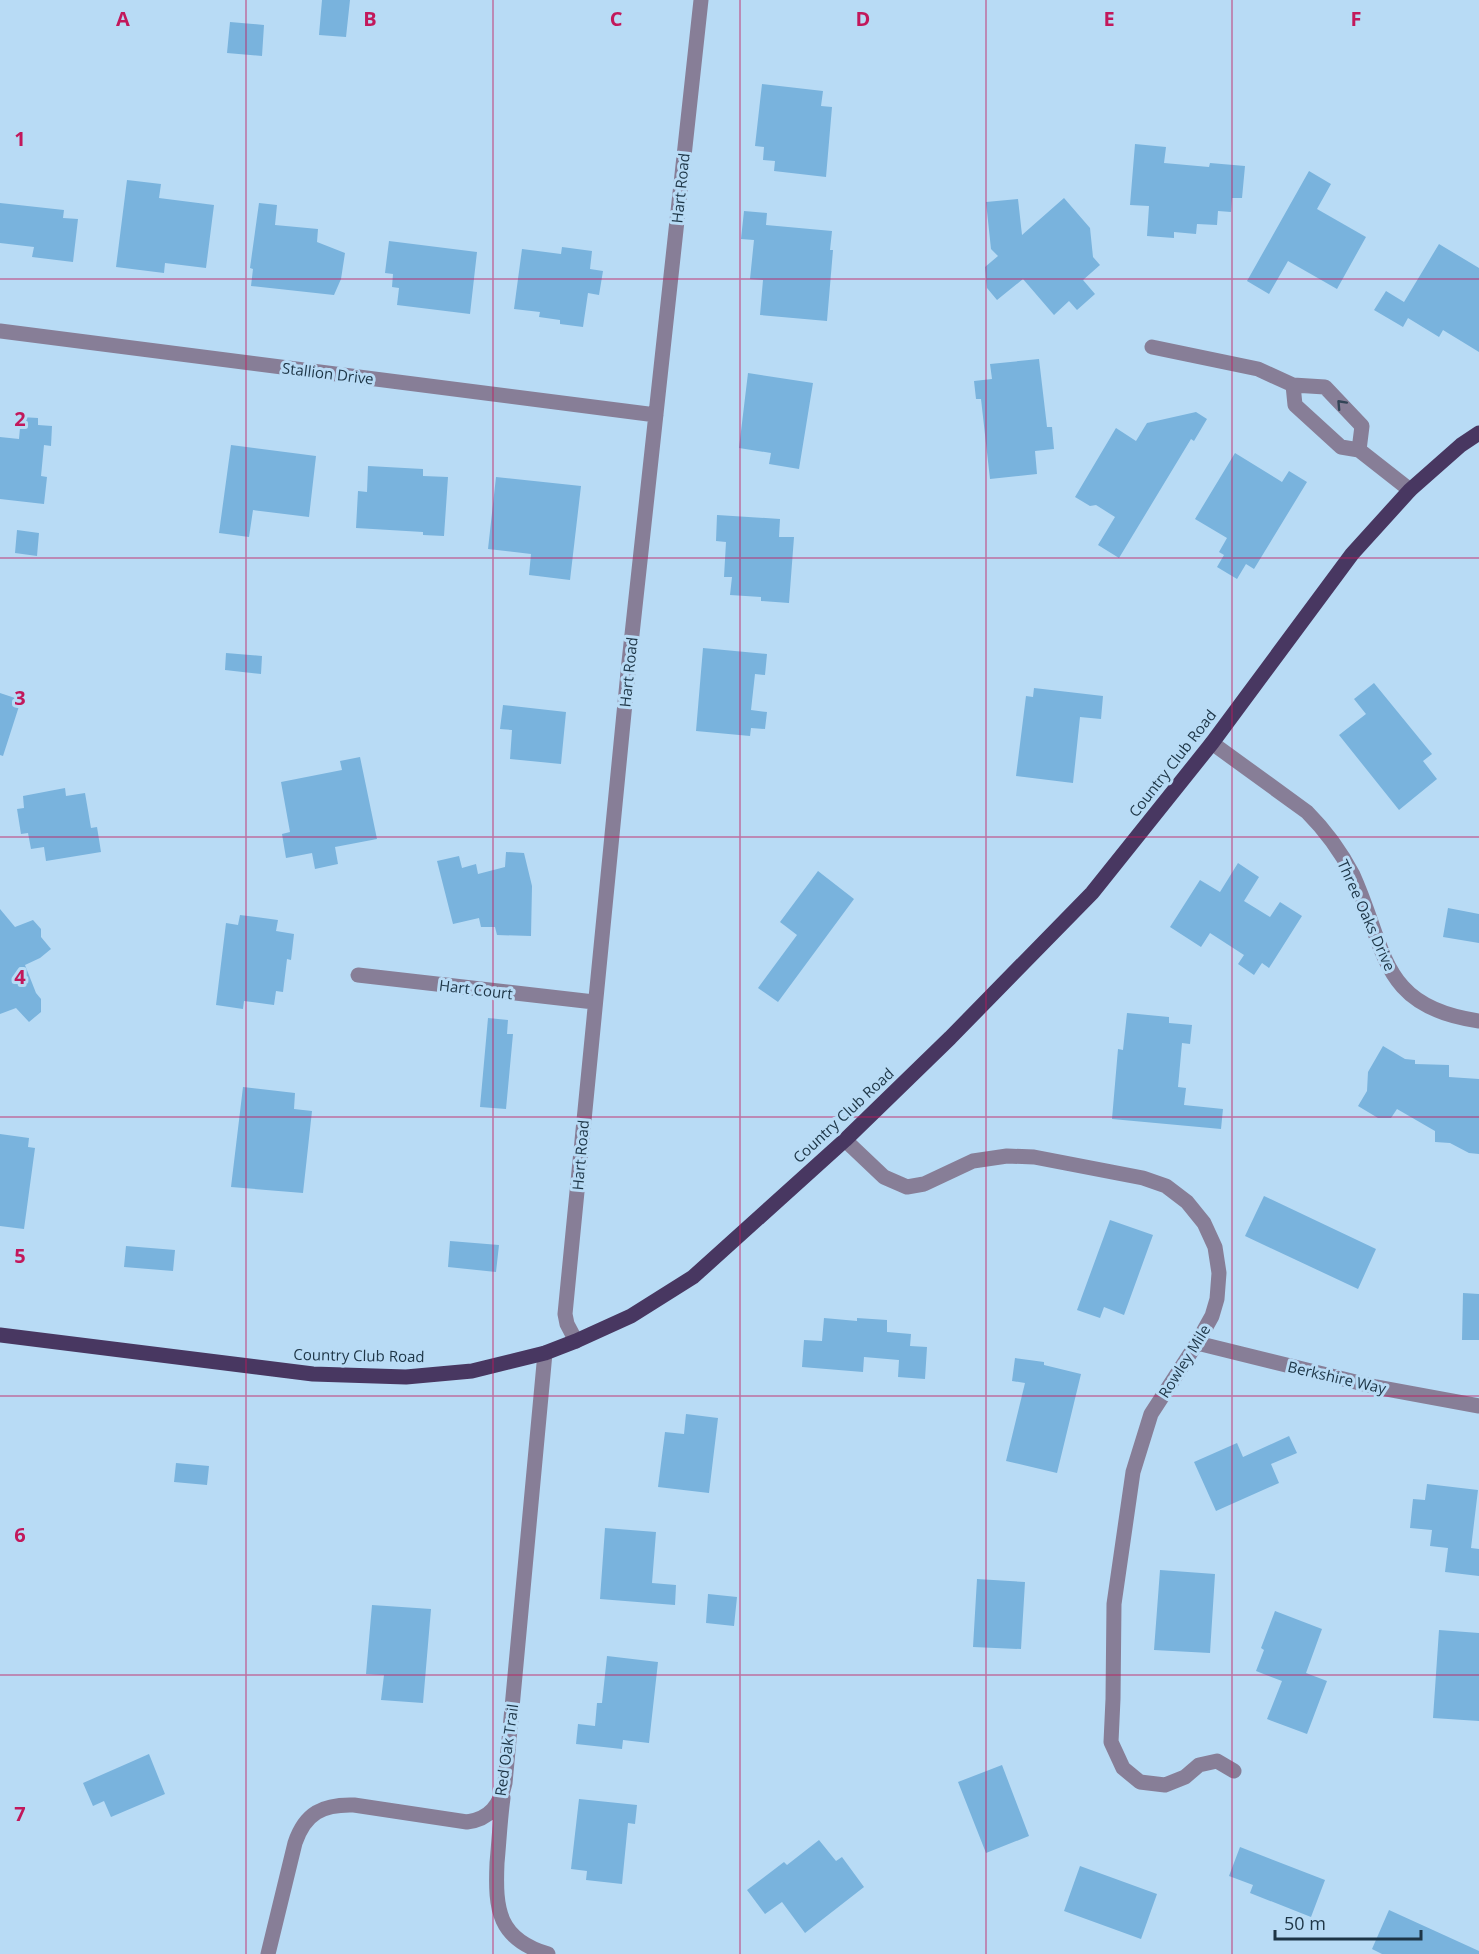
<svg xmlns="http://www.w3.org/2000/svg" width="1479" height="1954" font-family="'Open Sans',sans-serif">
<style>
.building{fill:#79b3dd}
.lines{fill:none;stroke-linecap:round;stroke-linejoin:round}
.minor{stroke:#877e97;stroke-width:15}
.major{stroke:#483761;stroke-width:15}
.oneway{stroke:#324456}
.grid{fill:none;stroke:#c2185b;stroke-width:1.5;stroke-opacity:0.55}
.labels{text-anchor:middle;dominant-baseline:central;stroke-width:6;stroke-linejoin:round;paint-order:stroke}
.street-label{font-size:15px;fill:#1d3546;stroke:#b8dbf5}
.grid-label{font-size:20px;text-anchor:middle;font-weight:bold;fill:#c2185b;stroke:#b8dbf5;stroke-width:6;stroke-linejoin:round;paint-order:stroke}
</style>
<rect width="100%" height="100%" fill="#b8dbf5"/>
<path class="building" d="M322,0H350L346,37L319,35Z
M230,22L264,25L262,56L227,53Z
M762,84L823,91L821,106L832,107L826,177L774,171L775,161L763,160L764,147L755,146Z
M1135,144L1166,147L1164,163L1209,167L1210,163L1245,166L1242,198H1232L1231,212L1218,211L1217,225L1197,224L1196,234L1174,232V238L1147,236L1149,206L1130,205Z
M1309,171L1331,184L1317,209L1366,237L1337,289L1288,261L1269,294L1247,281Z
M127,180L161,184L159,198L214,205L206,268L165,263L164,273L116,267Z
M1064,198L1090,228L1093,257L1100,265L1083,280L1095,294L1077,310L1069,301L1054,315L1023,279L997,300L987,288L985,267L998,256L991,249L986,202L1018,199L1022,235Z
M0,203L64,210L63,218L78,219L73,262L32,257L34,247L0,243Z
M259,203L277,205L275,225L318,229L317,242L345,253L341,279L334,295L251,286L253,269L250,268Z
M744,211L767,213L766,225L832,231L830,250H833L827,321L760,315L763,280L750,279L754,240L741,239Z
M389,241L477,252L470,314L397,305L399,288L392,287L393,274L385,273Z
M1439,244L1479,268V352L1443,330L1439,337L1408,318L1403,327L1374,310L1386,291L1404,302Z
M562,247L592,251L590,269L603,271L599,295L588,293L583,327L560,324V320L539,317L540,312L514,309L522,249L561,254Z
M1039,359L1047,427H1052L1054,449L1035,451L1037,474L990,479L981,399H976L974,381L992,379L990,364Z
M748,373L813,383L799,469L769,464L771,453L739,448Z
M1196,412L1207,419L1194,441L1191,439L1119,558L1098,545L1115,517L1096,505L1090,506L1075,497L1116,428L1136,441L1147,423Z
M21,417L38,418V425L52,426L51,446L44,445L41,476L47,477L44,504L0,499V437L19,439Z
M231,445L316,456L309,517L253,510L249,537L219,533Z
M1235,453L1282,482L1289,471L1307,482L1254,569L1246,564L1237,579L1217,567L1224,555L1219,552L1227,538L1195,519Z
M368,466L423,469V476L448,477L444,536L423,535V532L356,528L358,491L367,492Z
M496,477L581,486L570,580L529,575L531,554L488,549Z
M717,515L780,519L779,537H794L789,603L761,601V597L730,595L732,577H724L726,542L716,541Z
M17,530L39,533L37,556L15,553Z
M703,648L767,654L765,675L755,674L751,710L767,712L765,729L751,728L750,736L696,731Z
M226,653L262,656L261,674L225,670Z
M1374,683L1432,754L1423,761L1437,779L1399,810L1339,735L1366,714L1354,699Z
M1034,688L1103,696L1101,719L1080,717L1073,783L1016,776L1026,696L1033,697Z
M0,693L21,700L3,756L0,755Z
M503,705L566,712L561,764L510,759L512,730L500,729Z
M360,757L377,839L335,847L338,864L315,869L312,853L286,858L282,834L290,832L281,782L342,770L340,761Z
M65,788L66,796L85,793L91,828L97,827L101,852L46,861L44,847L31,849L28,833L21,834L17,809L24,808L23,796Z
M506,852L524,853L532,886L531,936L497,935L495,927H481L479,918L453,924L437,861L459,856L462,868L476,864L478,874L505,867Z
M1238,863L1259,877L1244,901L1270,917L1280,902L1302,916L1269,968L1262,963L1254,975L1238,964L1244,955L1210,933L1201,947L1170,927L1200,880L1220,892Z
M818,871L854,899L778,1002L758,988L797,935L780,922Z
M1448,908L1479,914V943L1443,937Z
M0,909L15,927L33,920L41,929V937L51,949L40,958L25,965L36,993L41,999V1012L29,1022L16,1008L0,1014Z
M240,915L278,920L276,931L294,934L291,960L287,959L283,992L276,991L274,1005L244,1001L243,1009L216,1005L226,923L238,925Z
M1127,1013L1169,1017V1023L1192,1025L1190,1044L1182,1043L1178,1087L1186,1088L1184,1105L1223,1109L1221,1129L1112,1119L1118,1049L1123,1050Z
M488,1018L508,1020L507,1034H513L506,1109L480,1107Z
M1383,1046L1405,1059L1415,1060V1064L1449,1065V1077L1479,1079V1154L1469,1153L1450,1143L1435,1142V1131L1397,1109L1391,1118H1378L1358,1106L1367,1091L1368,1072Z
M243,1087L295,1093L294,1109L312,1111L303,1193L231,1187Z
M0,1134L29,1138L28,1147L35,1148L24,1229L0,1226Z
M1264,1196L1376,1249L1358,1289L1245,1236Z
M1110,1220L1153,1235L1124,1315L1104,1307L1100,1318L1077,1310Z
M450,1241L499,1245L496,1272L448,1267Z
M126,1246L175,1250L173,1271L124,1267Z
M1463,1293L1479,1294V1340H1462Z
M824,1318L857,1321V1318L887,1320V1332L911,1334L910,1346L927,1347L925,1379L898,1377L899,1360L864,1357L863,1372L802,1367L804,1340L822,1341Z
M1015,1358L1044,1362V1365L1081,1374L1057,1473L1006,1461L1025,1383L1012,1381Z
M686,1414L718,1418L709,1493L658,1487L665,1432L684,1434Z
M1289,1436L1297,1453L1271,1464L1279,1483L1216,1511L1194,1462L1237,1443L1243,1457Z
M176,1463L209,1466L207,1485L174,1482Z
M1427,1484L1478,1490L1471,1548L1479,1549V1576L1445,1572L1448,1548L1430,1546L1432,1530L1410,1528L1413,1499L1425,1500Z
M605,1528L656,1532L652,1583L676,1585L675,1605L600,1599Z
M1160,1570L1215,1574L1210,1653L1154,1650Z
M977,1579L1025,1582L1021,1649L973,1647Z
M708,1594L737,1597L734,1626L706,1623Z
M372,1605L431,1609L423,1703L381,1700L384,1675L366,1674Z
M1275,1611L1322,1629L1306,1673L1327,1681L1307,1734L1267,1719L1282,1681L1256,1671L1264,1650L1261,1648Z
M1439,1630L1479,1633V1721L1433,1718Z
M607,1656L658,1662L649,1743L623,1740L622,1749L576,1744L578,1724L595,1726L597,1703H602Z
M149,1754L165,1794L111,1817L104,1801L93,1806L83,1783Z
M1002,1765L1029,1836L986,1853L958,1782Z
M579,1799L637,1805L635,1824L628,1823L622,1884L586,1880L587,1871L571,1869Z
M819,1840L836,1861L842,1857L864,1887L805,1933L782,1902L765,1914L747,1890L784,1862L787,1865Z
M1240,1847L1325,1880L1311,1917L1250,1893L1253,1885L1229,1876Z
M1080,1866L1157,1894L1141,1939L1064,1911Z
M1389,1910L1479,1951V1954H1382L1372,1949Z"/>
<g class="lines">
<path class="minor" d="M0,331L656,415
M1152,347L1258,369L1293,385L1325,387L1362,426L1359,450
M1293,385L1295,405L1341,447L1359,450L1410,490
M1212,743L1307,812C1325,830 1341,852 1353,875C1387,950 1379,1007 1479,1021
M358,975L594,1002
M845,1140L884,1177L907,1187L924,1184L973,1161L1007,1156L1034,1157L1143,1178L1166,1186L1187,1202L1204,1223L1215,1247L1219,1273L1217,1299L1212,1316L1197,1343L1151,1414L1133,1472L1114,1604L1113,1699L1111,1742L1123,1768L1140,1782L1165,1785L1185,1777L1199,1765L1217,1761L1234,1771
M576,1341L567,1324L565,1314L629,662L701,0
M1197,1343L1376,1387L1479,1406
M503,1798C500,1820 499,1842 497,1863C495,1910 498,1939 548,1954
M268,1954L295,1843C305,1813 323,1804 354,1805L467,1822C490,1819 500,1805 505,1783L545,1353"/>
<path class="major" d="M0,1335L313,1374L406,1377L472,1371L545,1353L576,1341L631,1316L693,1277L845,1140L950,1038L1092,893L1212,743L1352,554L1410,490L1461,445L1479,433"/>
</g>
<defs><path id="oneway-chevron" d="M-2-3.5L2.5 0L-2 3.5" fill="none" stroke-width="1.6" stroke-linecap="round" stroke-linejoin="round" transform="scale(1.5)"/></defs>
<use class="oneway" href="#oneway-chevron" transform="translate(1341 404) rotate(-133)"/>
<path class="grid" d="M246,0V1954M493,0V1954M740,0V1954M986,0V1954M1232,0V1954M0,279H1479M0,558H1479M0,837H1479M0,1117H1479M0,1396H1479M0,1675H1479"/>
<g class="labels">
<g class="street-label">
<text transform="translate(680 188) rotate(-84)">Hart Road</text>
<text transform="translate(328 373) rotate(7)">Stallion Drive</text>
<text transform="translate(628 672) rotate(-84)">Hart Road</text>
<text transform="translate(1172 763) rotate(-52)">Country Club Road</text>
<text transform="translate(1367 915) rotate(66)">Three Oaks Drive</text>
<text transform="translate(476 989) rotate(7)">Hart Court</text>
<text transform="translate(843 1115) rotate(-43)">Country Club Road</text>
<text transform="translate(580 1155) rotate(-85)">Hart Road</text>
<text transform="translate(359 1355) rotate(1)">Country Club Road</text>
<text transform="translate(1184 1361) rotate(-58)">Rowley Mile</text>
<text transform="translate(1337 1377) rotate(13)">Berkshire Way</text>
<text transform="translate(506 1750) rotate(-82)">Red Oak Trail</text>
</g>
</g>
<g class="grid-label">
<text x="123" y="26">A</text>
<text x="370" y="26">B</text>
<text x="616" y="26">C</text>
<text x="863" y="26">D</text>
<text x="1109" y="26">E</text>
<text x="1356" y="26">F</text>
<text x="20" y="146">1</text>
<text x="20" y="426">2</text>
<text x="20" y="705">3</text>
<text x="20" y="984">4</text>
<text x="20" y="1263">5</text>
<text x="20" y="1542">6</text>
<text x="20" y="1821">7</text>
</g>
<path d="M1275 1930v9h146v-9" fill="none" stroke="#1d3546" stroke-width="3"/>
<text x="1284" y="1930" font-size="18" fill="#1d3546" stroke="#b8dbf5" stroke-width="4.5" paint-order="stroke">50 m</text>
</svg>
